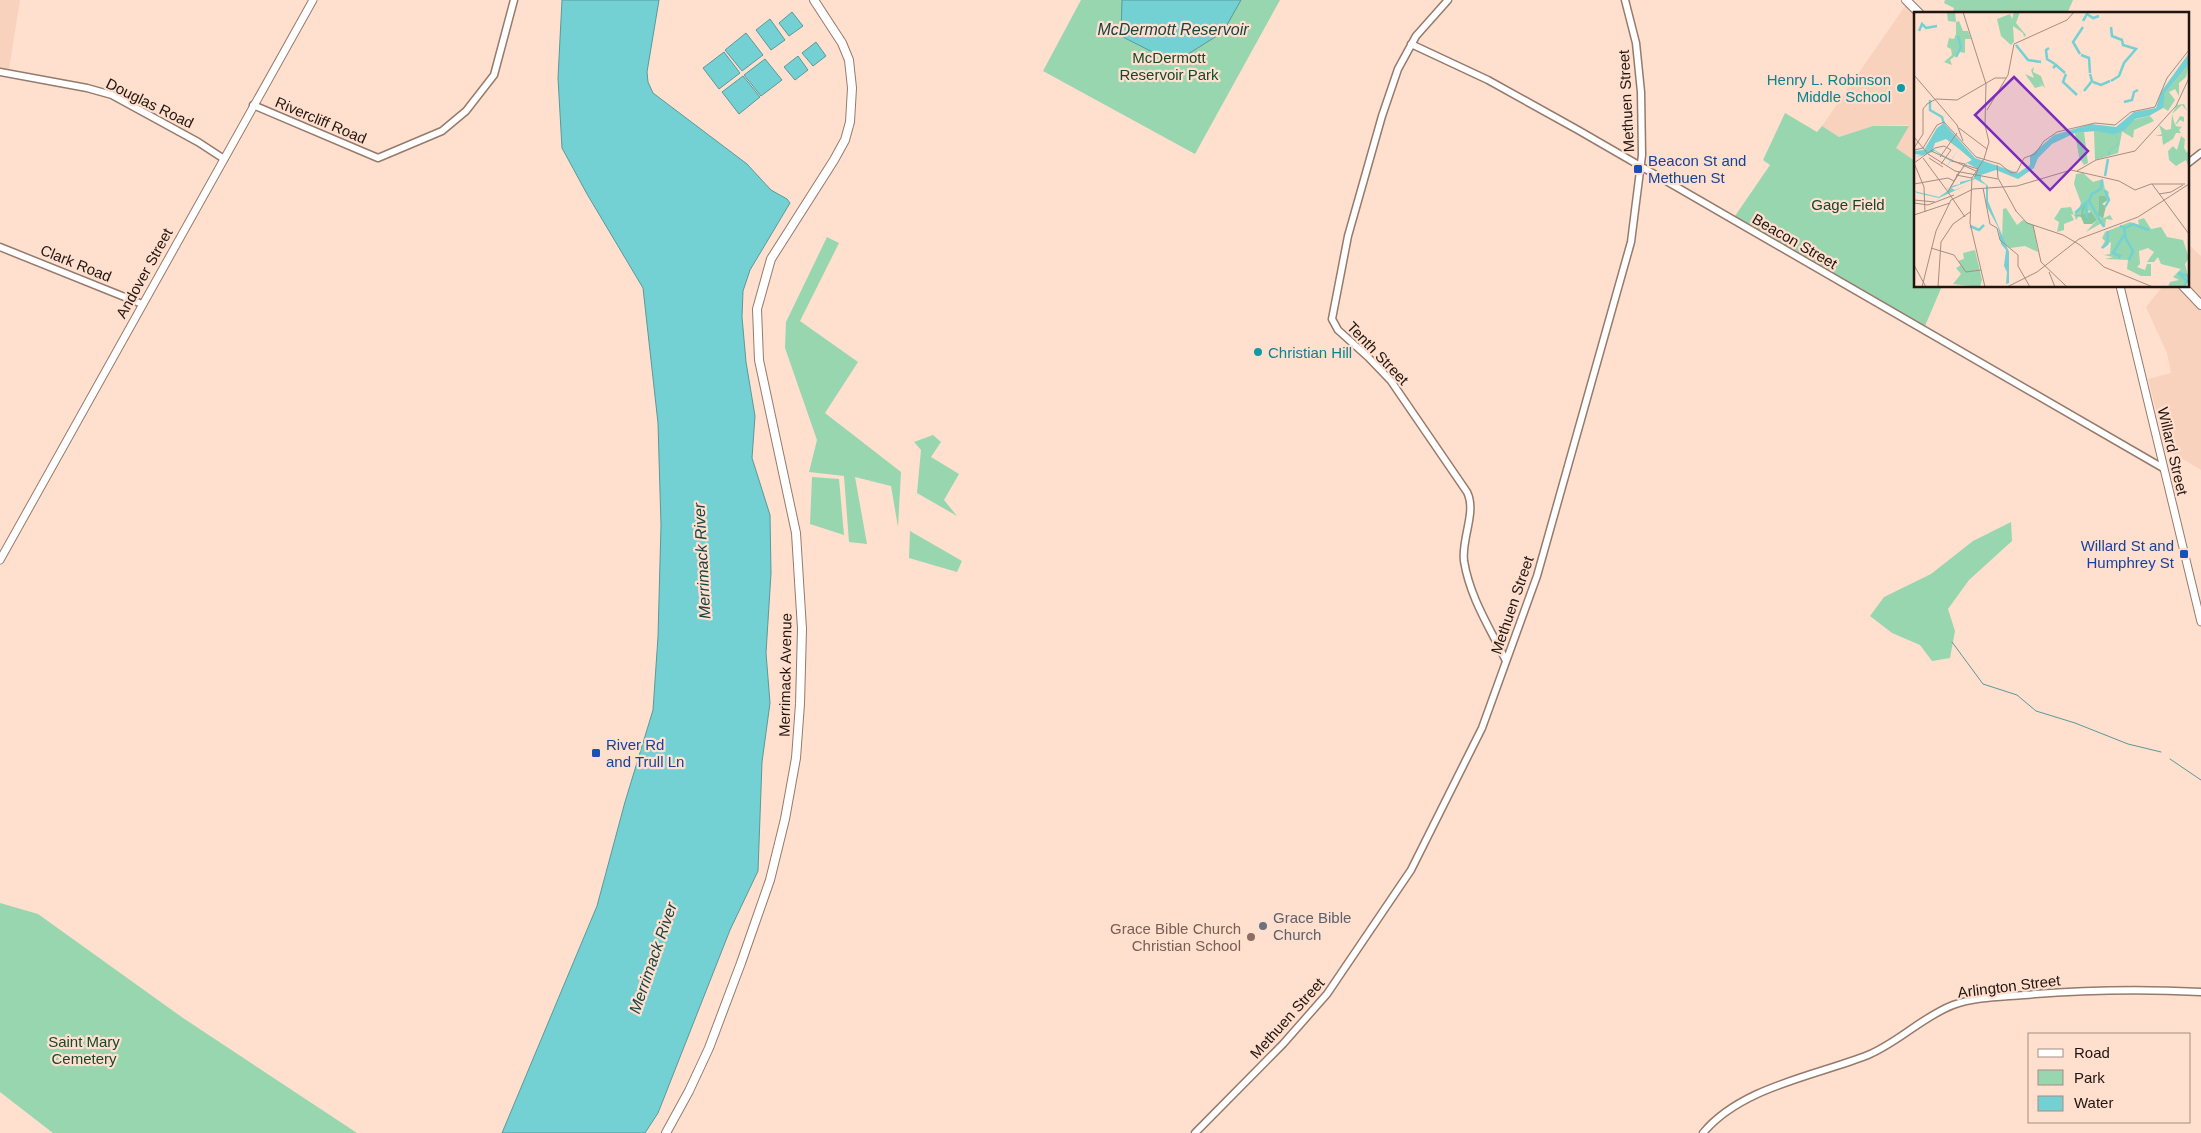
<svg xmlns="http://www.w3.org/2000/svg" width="2201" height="1133" font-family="Arial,sans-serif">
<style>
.built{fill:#f8d2bd}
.green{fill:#97d6af}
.water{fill:#73d1d4;stroke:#5a9999}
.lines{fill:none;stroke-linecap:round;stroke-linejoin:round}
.stream{stroke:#5a9999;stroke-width:1}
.tertiary-casing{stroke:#967a6b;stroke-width:9}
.secondary-casing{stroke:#967a6b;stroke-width:9}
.primary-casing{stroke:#967a6b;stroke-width:10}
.tertiary{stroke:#fff;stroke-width:6}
.secondary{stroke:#fff;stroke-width:7}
.primary{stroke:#fff;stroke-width:8}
.culture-dot{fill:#0f9aa8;stroke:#ffdfce;stroke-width:2}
.transit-dot{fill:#1a4fb4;stroke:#ffdfce;stroke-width:2}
.worship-dot{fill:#6b7280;stroke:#ffdfce;stroke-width:2}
.education-dot{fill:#8d6e63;stroke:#ffdfce;stroke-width:2}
.labels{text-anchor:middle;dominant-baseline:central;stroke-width:4.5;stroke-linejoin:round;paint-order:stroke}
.park-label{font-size:15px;fill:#15482d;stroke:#ffdfce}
.culture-label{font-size:15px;fill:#0d838f;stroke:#ffdfce;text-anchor:end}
.street-label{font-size:15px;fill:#201510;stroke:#ffdfce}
.transit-label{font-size:15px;fill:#164399;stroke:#ffdfce;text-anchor:start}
.worship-label{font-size:15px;fill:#5b616d;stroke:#ffdfce;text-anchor:start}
.education-label{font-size:15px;fill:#785e54;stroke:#ffdfce;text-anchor:end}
.water-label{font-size:16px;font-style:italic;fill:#184445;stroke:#ffdfce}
.inset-river{fill:none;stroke:#73d1d4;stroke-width:2.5}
.inset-road{fill:none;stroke:#a68e82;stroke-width:1}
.view{fill:#7b2cbf;fill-opacity:0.15;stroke:#7b2cbf;stroke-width:2.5}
.inset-edge{fill:none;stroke:#201510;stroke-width:2.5}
</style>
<rect width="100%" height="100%" fill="#ffdfce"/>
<path class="built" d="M0,0H20L9,69L0,68Z
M1905,6L1915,16V161L1895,148L1909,125L1873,126L1839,137L1822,126Z
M2187,243L2201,256V470L2166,449L2148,379L2171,373L2167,353L2146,307L2163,286H2187Z"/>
<path class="green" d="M1081,0H1280L1195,154L1043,71Z
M1945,0H2073L2067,14H1952L1954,8L1944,3Z
M1785,113L1817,132L1822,126L1839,137L1873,126H1909L1896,148L1915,161V286H1942L1925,326L1735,216L1770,165L1763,160Z
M827,237L839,243L800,321L858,362L825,413L901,472L898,527L891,486L855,477L867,544L849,542L844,476L809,472L817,440L785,348L786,322Z
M933,435L941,442L931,457L959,474L944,500L957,516L917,493L921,450L914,442Z
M812,477L839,479L844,535L810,524Z
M2011,522L2012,541L1969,580L1948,609L1955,631L1950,658L1932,661L1920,645L1892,633L1870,616L1884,597L1931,574L1973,541Z
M910,531L962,561L957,572L909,558Z
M0,903L38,914L183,1018L357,1133H53L0,1092Z"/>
<path class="water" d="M562,0H659L647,72L648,82L653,93L747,164L771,190L787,199L790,203L750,270L743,291L742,317L746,362L755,416L752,458L770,515L771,573L766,653L770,703L762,762L758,871L730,930L658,1113L645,1133H502L597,906L625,802L653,710L658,637L661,525L658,423L643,288L587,194L562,148L558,78Z
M1122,0H1241L1223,32L1174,63L1121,36Z
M792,12L803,26L789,36L779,23Z
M770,19L785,40L771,50L756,30Z
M746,33L763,55L742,71L725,50Z
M816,42L826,56L813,66L802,53Z
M724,52L740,73L719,89L703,68Z
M798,56L808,70L795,80L784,67Z
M765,59L782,80L761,96L744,75Z
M743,76L760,97L739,114L722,92Z"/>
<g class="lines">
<path class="stream" d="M1952,642L1983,684L2017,695L2036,711L2075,723L2128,744L2161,752
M2170,759L2201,780"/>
<defs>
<path id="tertiary" d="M1448,0L1416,36L1398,69L1382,116L1348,236L1332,319L1338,330L1368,357L1391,381L1467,492C1477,512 1461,539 1464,561C1470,598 1490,628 1506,661
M1411,44L1488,80L1578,130L2163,468
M0,72L87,88L112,95L198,142L224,159
M253,105L378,158L442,131L466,111L494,75L514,0
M2187,164L2201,153
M0,247L142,304
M1195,1133L1283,1044L1327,994L1411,870L1482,728L1537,576L1631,242L1642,155L1641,92L1636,43L1625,0
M1703,1133C1741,1087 1815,1076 1868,1055C1899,1042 1922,1017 1953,1005C1975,997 2000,997 2024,995C2083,990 2142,989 2201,992"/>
<path id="secondary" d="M2120,286L2201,622
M0,560L313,0"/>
<path id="primary" d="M1906,0L1920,14
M2183,286L2201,305
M666,1133L689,1091L709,1048L741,963L770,880L785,819L796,758L800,704L802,629L796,533L759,360L757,309L771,259L834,160L845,140L850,122L852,88L849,60L842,43L814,0"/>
</defs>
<use href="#tertiary" class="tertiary-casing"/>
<use href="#secondary" class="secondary-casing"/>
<use href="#primary" class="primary-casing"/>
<use href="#tertiary" class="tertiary"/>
<use href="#secondary" class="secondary"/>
<use href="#primary" class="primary"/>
</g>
<g class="culture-dot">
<circle cx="1901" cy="88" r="5"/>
<circle cx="1258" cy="352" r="5"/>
</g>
<g class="transit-dot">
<rect x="1633" y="164" width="10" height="10" rx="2.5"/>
<rect x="2179" y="549" width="10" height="10" rx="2.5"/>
<rect x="591" y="748" width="10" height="10" rx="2.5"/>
</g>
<circle class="worship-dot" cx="1263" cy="926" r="5"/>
<circle class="education-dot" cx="1251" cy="937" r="5"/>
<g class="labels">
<g class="park-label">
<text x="1169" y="57">McDermott<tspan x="1169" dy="17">Reservoir Park</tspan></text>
<text x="1848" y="204">Gage Field</text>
<text x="84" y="1041">Saint Mary<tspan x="84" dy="17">Cemetery</tspan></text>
</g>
<g class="culture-label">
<text x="1891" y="79">Henry L. Robinson<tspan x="1891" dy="17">Middle School</tspan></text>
<text x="1268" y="352" text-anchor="start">Christian Hill</text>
</g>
<g class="street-label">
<text transform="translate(1626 101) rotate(-93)">Methuen Street</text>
<text transform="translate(150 103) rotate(26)">Douglas Road</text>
<text transform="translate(321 120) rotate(23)">Rivercliff Road</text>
<text transform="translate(1795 241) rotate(30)">Beacon Street</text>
<text transform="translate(76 263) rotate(22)">Clark Road</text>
<text transform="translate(144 273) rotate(-61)">Andover Street</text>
<text transform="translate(1378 353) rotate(46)">Tenth Street</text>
<text transform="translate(2173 451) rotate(77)">Willard Street</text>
<text transform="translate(1512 605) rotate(-71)">Methuen Street</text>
<text transform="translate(785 675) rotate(-89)">Merrimack Avenue</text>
<text transform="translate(2009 986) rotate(-7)">Arlington Street</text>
<text transform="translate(1287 1018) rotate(-48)">Methuen Street</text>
</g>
<g class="transit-label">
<text x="1648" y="160">Beacon St and<tspan x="1648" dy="17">Methuen St</tspan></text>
<text x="2174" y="545" text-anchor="end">Willard St and<tspan x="2174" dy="17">Humphrey St</tspan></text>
<text x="606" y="744">River Rd<tspan x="606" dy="17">and Trull Ln</tspan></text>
</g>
<g class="worship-label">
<text x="1273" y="917">Grace Bible<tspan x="1273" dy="17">Church</tspan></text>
</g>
<g class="education-label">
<text x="1241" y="928">Grace Bible Church<tspan x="1241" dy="17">Christian School</tspan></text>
</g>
<g class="water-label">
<text x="1173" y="29">McDermott Reservoir</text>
<text transform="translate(702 561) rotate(-93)">Merrimack River</text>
<text transform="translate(653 958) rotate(-71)">Merrimack River</text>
</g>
</g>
<g transform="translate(1914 12)">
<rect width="275" height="275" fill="#ffdfce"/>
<path d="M41,0L42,10L45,9L49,19H54L57,27H51V41L46,40L36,48L38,53L30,50L38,43L37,37L33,35L35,26L40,27L42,22V10L34,9L33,1ZM100,0H106L102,11L112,23L110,25L109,21L99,14L100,30L97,33L87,24L83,7L96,2L98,7ZM275,52L272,65L265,71V84L261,77L255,80L261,88L254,99L248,95L251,81ZM120,55L119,60L127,64L131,76L125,70L128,74L121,76L111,62L120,66L117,58ZM270,92L273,99L268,93L258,102L261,113L266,104L270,105V110L266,108L261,114L268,115L265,118L267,121H262L259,127L249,133L248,124H241L248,122L245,113L252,118L257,117L258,102L263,93ZM236,104L240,109L220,118L219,126L209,120L219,108ZM180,119L208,120L204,141L181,148ZM170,120L174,151L170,153L165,145L161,121ZM267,124L271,127L270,136L273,141L275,136V156L272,148L262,154L255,148L254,139L259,134L263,138ZM169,161L179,170L189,167L191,178L195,180L193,186L185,185L184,203L188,207L196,203L199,208L192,207L191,215L186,212L172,220L183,208L175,198L173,203L162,204H165L162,208L160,203L157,202L160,208L150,212V218L143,220L145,210L140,207L147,196L157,195L160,203L165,197L167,191L160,172L162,162ZM92,196L103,213L109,208L119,213L124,240L111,234L96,236L88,229L89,197ZM230,206L237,217L247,215L253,225L269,228L275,246L271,252L275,268L269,275H254L256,270L265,268L259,265L267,257L247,252L244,245L240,250H233L240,240L234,236L225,239L226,252L223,255L231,258L233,252H237V264H227L213,257L214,248L191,247L199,245L190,243L196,242L197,230L187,236L191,229L188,226L191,220L216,210L225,213L224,208ZM61,238L68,268L66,275L39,272L47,262L42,256L47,253L44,249L50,247L49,241Z" fill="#97d6af"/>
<path d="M185,184H191L194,188L188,192L192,194L189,207L184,203ZM169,191L171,195L169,202L177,200L183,208L178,212H170L167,205L160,203H167Z" fill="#85c79e"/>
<path d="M275,41V52L251,81L249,96L235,104L221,107L210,119L200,122L205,127L204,133L198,137L195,138L196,140V141L195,143H194L195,138L203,133L205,127L199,122L181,119L161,121L138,132L124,146L120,156L104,167L82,158L67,163V168L74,174V189L95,240V271L92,272L93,260L90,254L92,238L87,232L84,215L72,193V173L61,167L37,176L41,178L55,172L25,186L3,181L0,179L25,185L35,178L32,175L33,161L32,175L35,177L38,174L46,172V170L59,167L64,157L53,151L47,160L52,151L58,148L45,137L32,156L33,161L32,156L36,149L21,139L7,144L0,145L8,143L0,142V139L10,138L23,116L30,111L61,146L104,161L116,153V144L140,123L177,112L202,115L220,100L242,96L247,80ZM32,127L45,137L37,148L19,137L21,131Z" fill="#73d1d4" fill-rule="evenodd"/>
<path class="inset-river" d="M169,9L173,2L179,6L185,4M5,19L8,12L12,16L23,14M102,33L114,48L127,50M135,36L132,38L133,47L141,52M166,42L159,30L169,15M167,43L175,46L176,61M42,45L47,35L44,24M139,56L142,53L151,61M152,62L149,70L163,83M197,69L205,64L210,51L222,37L209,33L208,28L198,24L197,15M179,70L187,73L196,69M170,79L178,69L176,62M16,88V98L28,105L30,112M210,90L218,88L220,80L224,78M191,164L194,147M188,168L187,177L178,182L175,189L190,215M172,191L173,206M191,195L195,188L191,178M161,201L174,189M56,214L65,218L70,213M206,214L211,216L219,212L235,218M210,215L212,227L219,239L215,248M188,236L193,232L194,219M204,246L206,244L199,241L210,223M270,275L273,269L264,261L275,264"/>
<path class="inset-road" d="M49,0L72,72L71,113L75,130L70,147L58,166M0,63L43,113L49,129M73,98L94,63L100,32L153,8L160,0M45,116L73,137M0,125L14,142L41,159L84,167M0,136L9,122V97L13,92L22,87L43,88L81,66H92M0,138L9,136L23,113L30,110L62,145L86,152L97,161L103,160L110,146L121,142L130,129L143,120L181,111L201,113L217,100L241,95L253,66L275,38M17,139L62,159M26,145L43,121M9,146L34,180M15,146L29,155M0,151L21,136L30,134L37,138L27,152M0,151L10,175L11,200M51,153L64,157L61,165M83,153L84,166L102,199M163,159L182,148L221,139L262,94L275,66M45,160L34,180L51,205M42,163L58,166M58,165L56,211L71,275M0,172L34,166L40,169M238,172L275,222M36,176L51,152L37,149M69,176L76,212L83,216L86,228L104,243V254L116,275M245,182L257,180L269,173M0,188L21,190M0,191L14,193L40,183M101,198L113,211L149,223L166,233L190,255L239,275M0,203L36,191M119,213L127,250L153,275M17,236L40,243L52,260L67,258M0,253L12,275M135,260L141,275M8,275L22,219L37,188L59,177L103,174L157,158L205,169L221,178L237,172H271M24,275L27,230L39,212L56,200M93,275L123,260L165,227L224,205L275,172"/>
<path class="view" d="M100,65L174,139L136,178L61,103Z"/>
<rect width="275" height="275" class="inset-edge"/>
</g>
<rect x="2028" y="1033" width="162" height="90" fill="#ffdfce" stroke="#a68e82"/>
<rect x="2038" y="1049" width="25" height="8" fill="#ffffff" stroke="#a68e82"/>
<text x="2074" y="1058" font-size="15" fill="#201510">Road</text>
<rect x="2038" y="1070" width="25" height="15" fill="#97d6af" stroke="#a68e82"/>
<text x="2074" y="1083" font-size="15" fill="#201510">Park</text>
<rect x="2038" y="1096" width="25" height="15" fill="#73d1d4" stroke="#a68e82"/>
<text x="2074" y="1108" font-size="15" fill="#201510">Water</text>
</svg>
